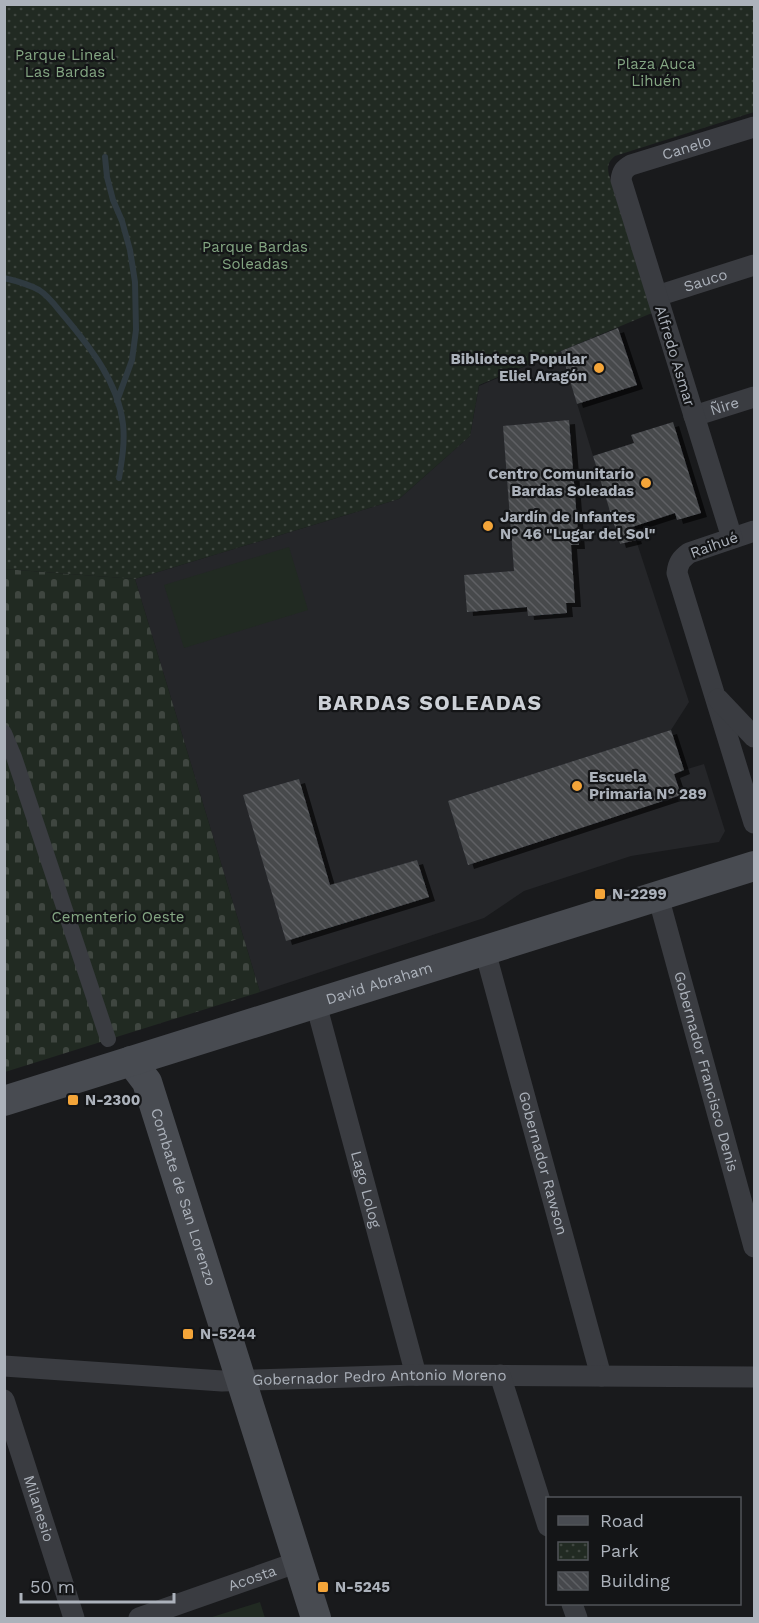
<svg xmlns="http://www.w3.org/2000/svg" width="759" height="1623" font-family="'Work Sans',sans-serif">
<style>
.built{fill:#252629}
.cemetery{fill:url(#cemetery-stones)}
.park{fill:url(#park-dots)}
.pitch{fill:#212a22}
.lines{fill:none;stroke-linecap:round;stroke-linejoin:round}
.stream{stroke:#2f3a40;stroke-width:6}
.building{fill:url(#building-back-hatch);filter:url(#shadow)}
.pedestrian{stroke:#3a3c41;stroke-width:16}
.minor{stroke:#3a3c41;stroke-width:21}
.secondary{stroke:#484b51;stroke-width:30}
.poi-dot{fill:#f4a539;stroke:#141517;stroke-width:2}
.labels{text-anchor:middle;dominant-baseline:central;stroke-width:4.5;stroke-linejoin:round;paint-order:stroke}
.park-label{font-size:15px;fill:#84a683;stroke:#141517}
.street-label{font-size:15px;fill:#acb2bb;stroke:#141517}
.poi-label{font-size:15px;font-weight:bold;fill:#acb2bb;stroke:#141517;text-anchor:start}
.district-label{font-size:21px;font-weight:bold;letter-spacing:1.5px;fill:#cdd1d7;stroke:#141517}
</style>
<defs>
<pattern id="cemetery-stones" width="16" height="16" patternUnits="userSpaceOnUse" patternTransform="scale(1.5)"><rect width="16" height="16" fill="#212a22"/><path d="M2 7V4a2 2 0 0 1 4 0v3zM10 15v-3a2 2 0 0 1 4 0v3z" fill="#3f4640"/></pattern>
<pattern id="park-dots" width="8" height="8" patternUnits="userSpaceOnUse" patternTransform="scale(1.5)"><rect width="8" height="8" fill="#212a22"/><path d="M2 2h.1M6 6h.1" fill="none" stroke="#3f4640" stroke-width="1.8" stroke-linecap="round"/></pattern>
<pattern id="building-back-hatch" width="6" height="6" patternUnits="userSpaceOnUse" patternTransform="scale(1.5)"><rect width="6" height="6" fill="#46484c"/><path d="M-1 5l2 2M0 0l6 6M5-1l2 2" fill="none" stroke="#5e6064"/></pattern>
<filter id="shadow"><feDropShadow dx="6" dy="4" stdDeviation="0" flood-color="#0009"/></filter>
</defs>
<rect width="100%" height="100%" fill="#191a1c"/>
<path class="built" d="M561,351L620,544L636,540L689,702L671,730L684,770L704,764L725,831L719,842L631,856L524,891L484,918L260,992L135,579L399,499L470,436L479,386Z"/>
<path class="cemetery" d="M4,569L135,579L260,992L5,1072Z"/>
<path class="park" d="M4,5H754V112L615,156C608,162 607,166 609,175L652,313L479,385L470,436L399,499L135,579L5,569Z"/>
<path class="pitch" d="M289,547L308,610L184,648L164,585Z
M260,1602L265,1618H209Z"/>
<g class="lines">
<path class="stream" d="M105,157L107,177L113,200L122,221L130,250L135,282L136,330L132,360L117,401
M4,278C17,281 28,284 39,290C49,296 57,308 64,316C90,347 118,382 123,424C125,442 122,460 119,478"/>
</g>
<path class="building" d="M618,328L637,385L577,404L561,351Z
M569,420L579,545H571L575,603H566L567,613L528,616L527,607L467,612L464,575L514,571L503,426Z
M673,422L701,513L677,520L675,513L632,527L636,540L620,544L593,456L634,443L631,435Z
M671,730L684,770L674,774L681,795L468,865L448,801Z
M299,779L330,885L417,860L429,897L286,941L243,795Z"/>
<g class="lines">
<path class="pedestrian" d="M4,733L14,757L108,1039"/>
<g class="minor">
<path id="s1" d="M657,296L754,265"/>
<path id="s2" d="M694,416L754,397"/>
<path d="M754,531L689,553C681,559 678,563 677,573L754,823"/>
<path id="s3" d="M732,538L621,180C622,172 624,169 631,165L754,127"/>
<path d="M718,699L754,737"/>
<path id="s4" d="M658,896L754,1247"/>
<path id="s5" d="M485,951L601,1376"/>
<path id="s6" d="M316,1004L416,1375"/>
<path id="s7" d="M4,1366L222,1381L416,1375L754,1377"/>
<path d="M500,1375L548,1526"/>
<path id="s8" d="M4,1400L74,1618"/>
<path d="M572,1604L577,1618"/>
<path id="s9" d="M139,1618L298,1562"/>
</g>
<g class="secondary">
<path id="s10" d="M131,1061L147,1082L316,1618"/>
<path id="s11" d="M4,1101L754,866"/>
</g>
</g>
<g class="poi-dot">
<circle cx="599" cy="368" r="6"/>
<circle cx="646" cy="483" r="6"/>
<circle cx="488" cy="526" r="6"/>
<circle cx="577" cy="786" r="6"/>
<rect x="594" y="888" width="12" height="12" rx="3"/>
<rect x="67" y="1094" width="12" height="12" rx="3"/>
<rect x="182" y="1328" width="12" height="12" rx="3"/>
<rect x="317" y="1581" width="12" height="12" rx="3"/>
</g>
<g class="labels">
<g class="park-label">
<text x="65" y="55">Parque Lineal<tspan x="65" dy="17">Las Bardas</tspan></text>
<text x="656" y="64">Plaza Auca<tspan x="656" dy="17">Lihuén</tspan></text>
<text x="255" y="247">Parque Bardas<tspan x="255" dy="17">Soleadas</tspan></text>
<text x="118" y="917">Cementerio Oeste</text>
</g>
<g class="street-label">
<text stroke="none"><textPath href="#s3" startOffset="452">Canelo</textPath></text>
<text stroke="none"><textPath href="#s1" startOffset="51">Sauco</textPath></text>
<text transform="translate(675 356) rotate(73)">Alfredo Asmar</text>
<text stroke="none"><textPath href="#s2" startOffset="32">Ñire</textPath></text>
<text transform="translate(714 545) rotate(-20)">Raihué</text>
<text stroke="none"><textPath href="#s11" startOffset="393">David Abraham</textPath></text>
<text stroke="none"><textPath href="#s4" startOffset="182">Gobernador Francisco Denis</textPath></text>
<text stroke="none"><textPath href="#s5" startOffset="220">Gobernador Rawson</textPath></text>
<text stroke="none"><textPath href="#s6" startOffset="192">Lago Lolog</textPath></text>
<text stroke="none"><textPath href="#s10" startOffset="147">Combate de San Lorenzo</textPath></text>
<text stroke="none"><textPath href="#s7" startOffset="376">Gobernador Pedro Antonio Moreno</textPath></text>
<text stroke="none"><textPath href="#s8" startOffset="114">Milanesio</textPath></text>
<text stroke="none"><textPath href="#s9" startOffset="120">Acosta</textPath></text>
</g>
<g class="poi-label">
<text x="587" y="359" text-anchor="end">Biblioteca Popular<tspan x="587" dy="17">Eliel Aragón</tspan></text>
<text x="634" y="474" text-anchor="end">Centro Comunitario<tspan x="634" dy="17">Bardas Soleadas</tspan></text>
<text x="500" y="517">Jardín de Infantes<tspan x="500" dy="17">N° 46 "Lugar del Sol"</tspan></text>
<text x="589" y="777">Escuela<tspan x="589" dy="17">Primaria N° 289</tspan></text>
<text x="612" y="894">N-2299</text>
<text x="85" y="1100">N-2300</text>
<text x="200" y="1334">N-5244</text>
<text x="335" y="1587">N-5245</text>
</g>
<g class="district-label">
<text x="430" y="702">BARDAS SOLEADAS</text>
</g>
</g>
<rect width="759" height="1623" fill="none" stroke="#acb2bb" stroke-width="12"/>
<rect x="546" y="1497" width="195" height="108" fill="#141517" stroke="#515459" stroke-width="1.5"/>
<rect x="558" y="1516" width="30" height="9" fill="#484b51" stroke="#515459" stroke-width="1.5"/>
<text x="600" y="1527" font-size="18" fill="#acb2bb">Road</text>
<rect x="558" y="1542" width="30" height="18" fill="url(#park-dots)" stroke="#515459" stroke-width="1.5"/>
<text x="600" y="1557" font-size="18" fill="#acb2bb">Park</text>
<rect x="558" y="1572" width="30" height="18" fill="url(#building-back-hatch)" stroke="#515459" stroke-width="1.5"/>
<text x="600" y="1587" font-size="18" fill="#acb2bb">Building</text>
<path d="M21 1593v9h153v-9" fill="none" stroke="#acb2bb" stroke-width="3"/>
<text x="30" y="1593" font-size="18" fill="#acb2bb" stroke="#141517" stroke-width="4.5" paint-order="stroke">50 m</text>
</svg>
